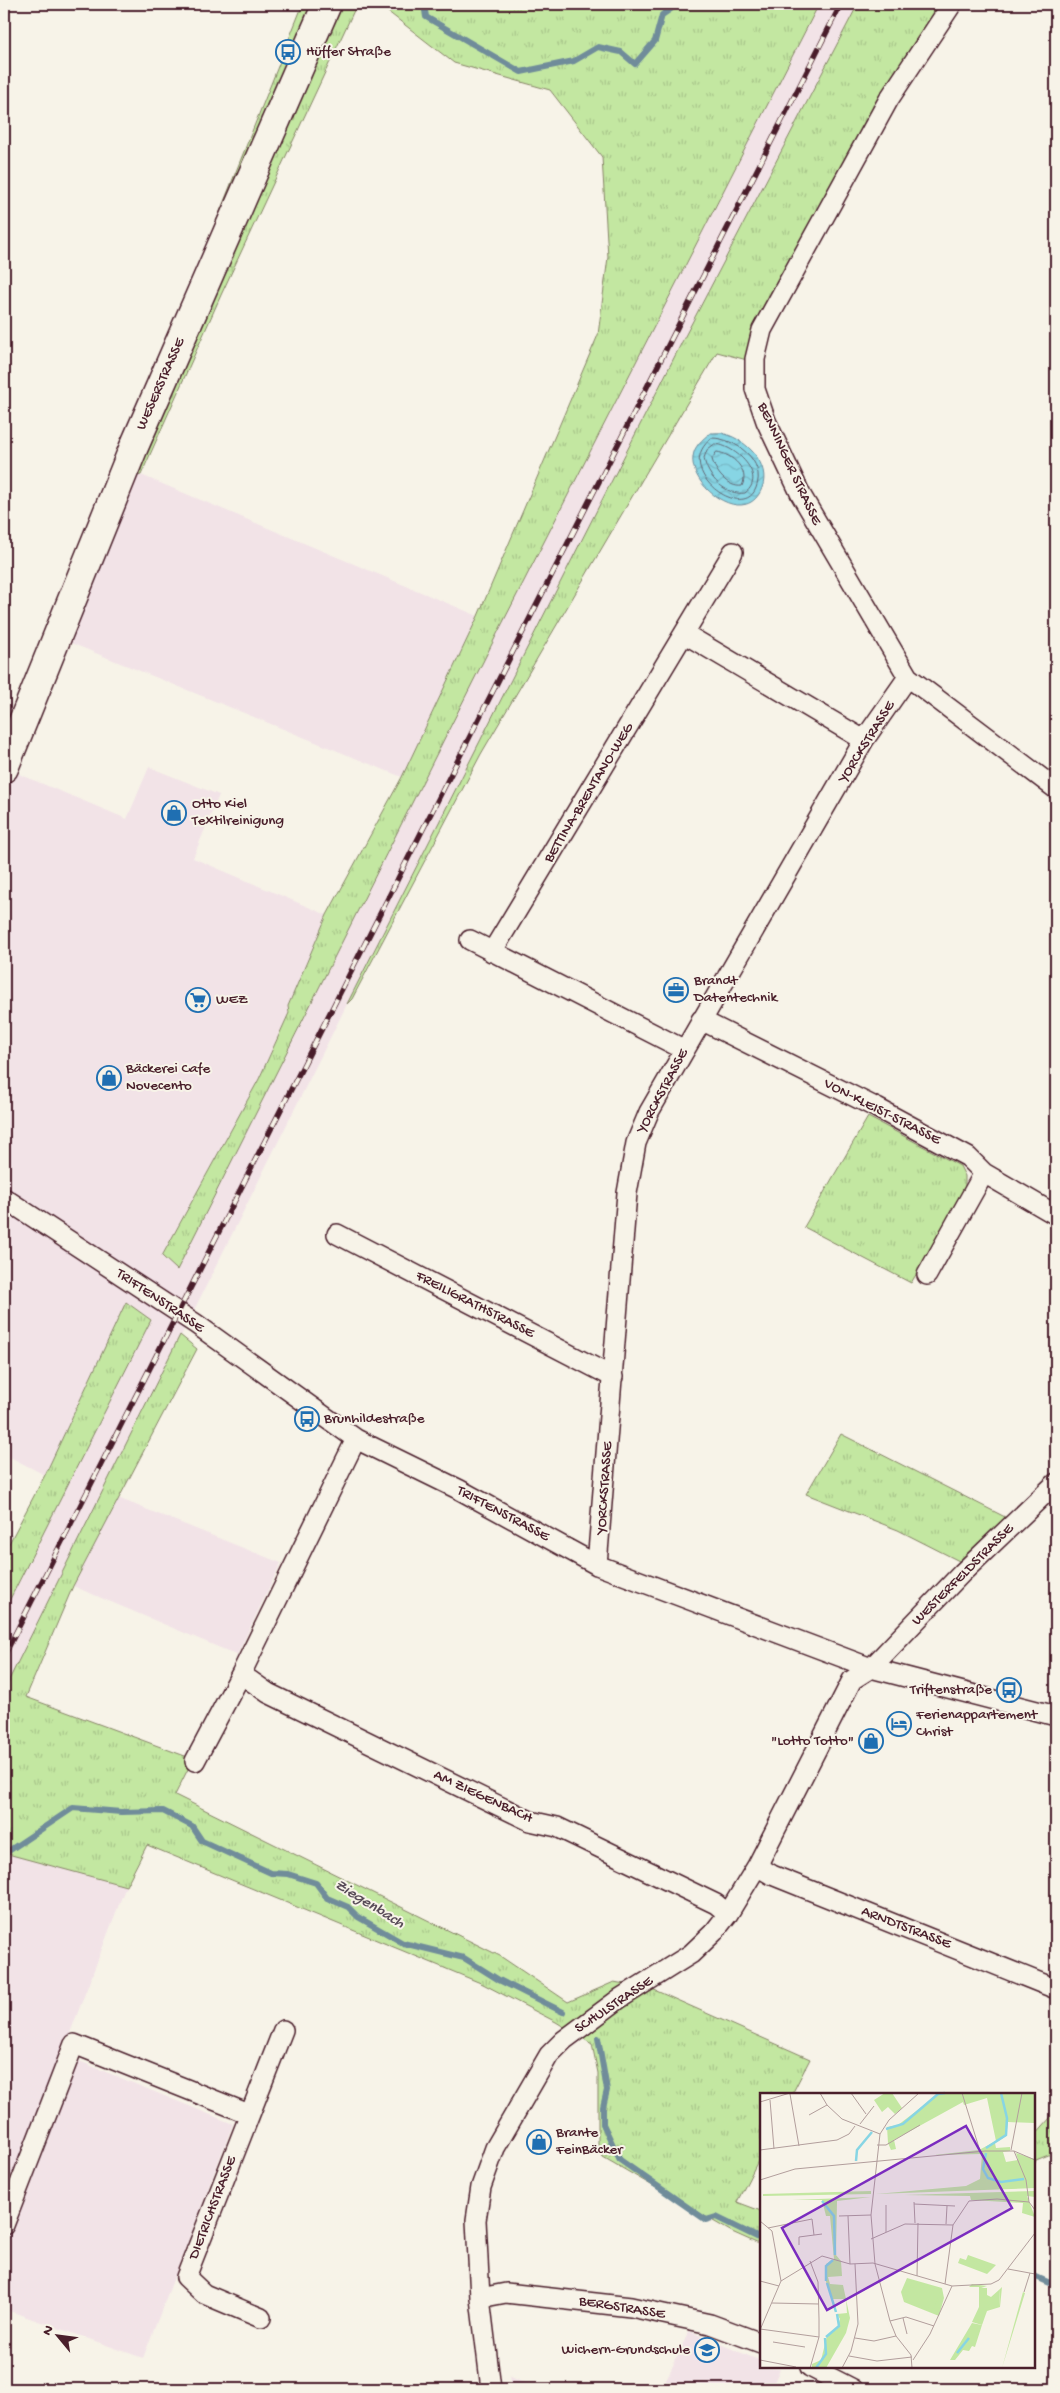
<svg xmlns="http://www.w3.org/2000/svg" width="1060" height="2393" font-family="'Gochi Hand',sans-serif">
<style>
.built{fill:#f2e3e7}
.grass{fill:url(#grass-tufts);stroke:#868366}
.water{fill:url(#water-waves);stroke:#6f8c9a}
.lines{fill:none;stroke-linecap:round;stroke-linejoin:round}
.shore{stroke:#626875;stroke-width:1}
.stream{stroke:#6f8c9a;stroke-width:6}
.street-casing{stroke:#4a1f2b;stroke-width:22}
.secondary-casing{stroke:#4a1f2b;stroke-width:31}
.street{stroke:#f7f3e8;stroke-width:19}
.secondary{stroke:#f7f3e8;stroke-width:28}
.rail-casing{stroke:#4a1f2b;stroke-width:5.5}
.rail{stroke:#f7f3e8;stroke-width:4;stroke-dasharray:11;stroke-linecap:butt}
.labels{text-anchor:middle;dominant-baseline:central;stroke-width:4;stroke-linejoin:round;paint-order:stroke}
.poi-label{font-size:15px;fill:#4a1f2b;stroke:#f7f3e8;text-anchor:start}
.street-label{font-size:15px;fill:#4a1f2b;stroke:#f7f3e8}
.water-label{font-size:16px;font-style:italic;fill:#594c59;stroke:#f7f3e8}
.inset-river{fill:none;stroke:#87d5e4;stroke-width:2.5}
.inset-road{fill:none;stroke:#b29e9c;stroke-width:1}
.view{fill:#7b2cbf;fill-opacity:0.15;stroke:#7b2cbf;stroke-width:2.5}
.inset-edge{fill:none;stroke:#4a1f2b;stroke-width:2.5}
</style>
<defs>
<pattern id="grass-tufts" width="24" height="20" patternUnits="userSpaceOnUse" patternTransform="scale(1.25)"><rect width="24" height="20" fill="#c3e7a1"/><path d="M3 7l-1-3M5 7V3M7 7l1-3M15 17l-1-3M17 17v-4M19 17l1-3" fill="none" stroke="#a9c68b"/></pattern>
<pattern id="water-waves" width="16" height="10" patternUnits="userSpaceOnUse" patternTransform="scale(1.25)"><rect width="16" height="10" fill="#87d5e4"/><path d="M0 5q4-4 8 0t8 0" fill="none" stroke="#76b6c4"/></pattern>
</defs>
<rect width="100%" height="100%" fill="#f7f3e8"/>
<filter id="ink" filterUnits="userSpaceOnUse"><feTurbulence type="fractalNoise" baseFrequency=".02" numOctaves="2"/><feDisplacementMap in="SourceGraphic" scale="10" xChannelSelector="R" yChannelSelector="G"/><feConvolveMatrix kernelMatrix="1 2 1 2 8 2 1 2 1" color-interpolation-filters="sRGB"/></filter>
<g filter="url(#ink)">
<path class="built" d="M819,4H858L683,340L347,1004L4,1690V1611L151,1320L126,1302L45,1475L4,1454V796L14,772L127,819L149,767L219,795L193,858L327,915L288,1006L289,1013L259,1079L162,1255L177,1270L499,630Z
M141,475L478,616L402,777L51,635L111,484Z
M118,1498L281,1563L237,1655L73,1586Z
M4,1853L126,1886L62,2054L233,2124L143,2358L4,2309Z
M689,2331L761,2361V2367L780,2369L771,2389H662Z
M509,2376L536,2389H511Z"/>
<path class="grass" d="M303,4H357L221,295L141,475L111,484Z
M378,4H819L499,630L177,1270L162,1256L259,1079L289,1013L288,1006L327,915L402,777L478,616L598,335L608,257L602,157L550,90L454,63Z
M858,4H960L928,48L770,332L762,364L717,352L481,754L352,999L347,1004L683,340Z
M868,1117L960,1166L965,1176V1192L911,1283L804,1227Z
M126,1302L151,1320L4,1611V1553L45,1475Z
M180,1335L197,1349L73,1586L26,1697L193,1759L175,1795L500,1956L568,2002L614,1982L652,1989L810,2059L792,2094H761V2155L737,2202L761,2211V2245L732,2232L603,2157L598,2145V2073L592,2044L556,2022L483,1984L147,1845L126,1886L4,1853V1690Z
M841,1434L1007,1518L967,1565L898,1530L806,1494Z
M1051,2117L1056,2119V2152L1036,2160L1034,2165V2136Z"/>
<path class="water" d="M710,433C715,433 721,432 725,434C747,440 771,465 762,488C746,529 689,487 693,457C694,446 702,440 710,433Z"/>
<g class="lines">
<path class="shore" d="M712,438C735,438 767,461 756,488C743,523 670,469 712,438Z
M715,444C735,445 768,476 745,493C726,496 707,477 704,458L707,450Z
M717,452C732,454 750,470 742,486C728,488 715,472 712,459Z"/>
<path class="stream" d="M424,4L426,17L521,72L574,61L598,47L621,52L635,64L655,41L662,15L678,4
M4,1854L73,1808L121,1812L163,1811L192,1826L202,1841L271,1873L288,1874L316,1883L327,1898L348,1907L358,1917L403,1943L464,1958L499,1980L563,2012
M598,2038L607,2090L603,2107V2124L620,2160L706,2220L716,2217L761,2239
M1034,2276L1050,2283L1056,2280"/>
<defs>
<path id="street" d="M952,4L889,99L762,330L755,359V389L766,421L801,495L908,677L1056,789
M685,634L864,740
M470,940L685,1050
M492,952L733,552
M701,1020L877,1108L968,1157L984,1173L1056,1215
M4,1198L196,1324L356,1439L460,1490L597,1565L871,1668L1056,1716
M337,1234L613,1377
M927,1275L984,1173
M597,1565L627,1193L636,1143L649,1112L864,740L908,677
M241,1674L268,1693L530,1821L557,1827L716,1904L728,1914
M195,1761L241,1674L356,1439
M757,1866L772,1875L1056,1989
M4,2225L74,2044L249,2114
M480,2298L506,2293L631,2307L710,2324L761,2343
M261,2318L204,2294L186,2277L283,2030
M810,2367L853,2389
M491,2389L480,2298L476,2220L481,2187L495,2148L549,2055L564,2040L619,1999L691,1954L714,1932L728,1914L757,1866L852,1680L871,1668L962,1573L1056,1483"/>
<path id="secondary" d="M4,768L133,449L327,4"/>
</defs>
<use href="#street" class="street-casing"/>
<use href="#secondary" class="secondary-casing"/>
<use href="#street" class="street"/>
<use href="#secondary" class="secondary"/>
<defs>
<path id="rail" d="M4,1656L841,4"/>
</defs>
<use href="#rail" class="rail-casing"/>
<use href="#rail" class="rail"/>
</g>
</g>
<defs>
<symbol id="bus-ring" viewBox="-11 -11 22 22"><circle r="9.5" fill="#f7f3e8" stroke="#1f6fb2" stroke-width="1.5"/><path d="M-5-6H5V4H4V6H2V4H-2V6H-4V4H-5ZM-3.5-4V0h7V-4ZM-3.5 1.2v1.5H-2V1.2ZM2 1.2v1.5H3.5V1.2Z" fill="#1f6fb2"/></symbol>
<symbol id="shop-ring" viewBox="-11 -11 22 22"><circle r="9.5" fill="#f7f3e8" stroke="#1f6fb2" stroke-width="1.5"/><path d="M-5-2.5h2.3a2.7 3.5 0 0 1 5.4 0H5L5.5 6h-11ZM-1.5-2.5h3a1.5 2.3 0 0 0-3 0Z" fill="#1f6fb2"/></symbol>
<symbol id="office-ring" viewBox="-11 -11 22 22"><circle r="9.5" fill="#f7f3e8" stroke="#1f6fb2" stroke-width="1.5"/><path d="M-6-3h4V-5.5h4V-3h4V5H-6ZM-1-4.5V-3h2v-1.5ZM-6 0V1H6V0Z" fill="#1f6fb2"/></symbol>
<symbol id="supermarket-ring" viewBox="-11 -11 22 22"><circle r="9.5" fill="#f7f3e8" stroke="#1f6fb2" stroke-width="1.5"/><path d="M-6-5.5h2.5l.6 2H6L4.5 2H-2.5L-4.4-4H-6ZM-1.5 3.2a1.3 1.3 0 1 0 .1 0ZM3 3.2a1.3 1.3 0 1 0 .1 0Z" fill="#1f6fb2"/></symbol>
<symbol id="hotel-ring" viewBox="-11 -11 22 22"><circle r="9.5" fill="#f7f3e8" stroke="#1f6fb2" stroke-width="1.5"/><path d="M-6-4.5h1.5V1H6V5H4.5V3h-9V5H-6ZM-4 0a1.8 1.8 0 1 1 3.6 0ZM.5 0V-2.5h3Q6-2.5 6 0Z" fill="#1f6fb2"/></symbol>
<symbol id="school-ring" viewBox="-11 -11 22 22"><circle r="9.5" fill="#f7f3e8" stroke="#1f6fb2" stroke-width="1.5"/><path d="M0-5L7-2L0 1L-7-2ZM-4 1L0 2.5L4 1V4Q0 6-4 4Z" fill="#1f6fb2"/></symbol>
</defs>
<g fill-rule="evenodd">
<use href="#bus-ring" x="274" y="38" width="28" height="28"/>
<use href="#shop-ring" x="160" y="799" width="28" height="28"/>
<use href="#office-ring" x="662" y="976" width="28" height="28"/>
<use href="#supermarket-ring" x="184" y="986" width="28" height="28"/>
<use href="#shop-ring" x="95" y="1064" width="28" height="28"/>
<use href="#bus-ring" x="293" y="1405" width="28" height="28"/>
<use href="#bus-ring" x="995" y="1676" width="28" height="28"/>
<use href="#hotel-ring" x="885" y="1710" width="28" height="28"/>
<use href="#shop-ring" x="857" y="1727" width="28" height="28"/>
<use href="#shop-ring" x="525" y="2128" width="28" height="28"/>
<use href="#school-ring" x="693" y="2336" width="28" height="28"/>
</g>
<g class="labels">
<g class="poi-label">
<text x="306" y="52">Hüffer Straße</text>
<text x="192" y="804">Otto Kiel<tspan x="192" dy="17">Textilreinigung</tspan></text>
<text x="694" y="981">Brandt<tspan x="694" dy="17">Datentechnik</tspan></text>
<text x="216" y="1000">WEZ</text>
<text x="126" y="1069">Bäckerei Cafe<tspan x="126" dy="17">Novecento</tspan></text>
<text x="324" y="1419">Brunhildestraße</text>
<text x="992" y="1690" text-anchor="end">Triftenstraße</text>
<text x="916" y="1715">Ferienappartement<tspan x="916" dy="17">Christ</tspan></text>
<text x="854" y="1741" text-anchor="end">"Lotto Totto"</text>
<text x="556" y="2133">Brante<tspan x="556" dy="17">FeinBäcker</tspan></text>
<text x="690" y="2350" text-anchor="end">Wichern-Grundschule</text>
</g>
<g class="street-label">
<text transform="translate(161 384) rotate(-66)">WESERSTRASSE</text>
<text transform="translate(789 464) rotate(65)">BENNINGER STRASSE</text>
<text transform="translate(867 742) rotate(-58)">YORCKSTRASSE</text>
<text transform="translate(589 793) rotate(-59)">BETTINA-BRENTANO-WEG</text>
<text transform="translate(663 1091) rotate(-62)">YORCKSTRASSE</text>
<text transform="translate(882 1112) rotate(27)">VON-KLEIST-STRASSE</text>
<text transform="translate(160 1301) rotate(34)">TRIFTENSTRASSE</text>
<text transform="translate(475 1305) rotate(27)">FREILIGRATHSTRASSE</text>
<text transform="translate(605 1488) rotate(-86)">YORCKSTRASSE</text>
<text transform="translate(503 1514) rotate(28)">TRIFTENSTRASSE</text>
<text transform="translate(963 1575) rotate(-45)">WESTERFELDSTRASSE</text>
<text transform="translate(483 1797) rotate(25)">AM ZIEGENBACH</text>
<text transform="translate(906 1928) rotate(21)">ARNDTSTRASSE</text>
<text transform="translate(614 2005) rotate(-34)">SCHULSTRASSE</text>
<text transform="translate(213 2208) rotate(-69)">DIETRICHSTRASSE</text>
<text transform="translate(622 2308) rotate(9)">BERGSTRASSE</text>
</g>
<g class="water-label">
<text transform="translate(369 1905) rotate(32)">Ziegenbach</text>
</g>
</g>
<g transform="translate(760 2093)">
<rect width="275" height="275" fill="#f7f3e8"/>
<path d="M125,0H132L142,15L135,21L128,14L122,19L114,7ZM180,0H275L274,30L248,29L246,43L235,50L236,55L250,54V58L243,59L246,69L258,67L256,60L275,66V95L116,101L206,93L220,86L222,61L174,62L219,57L236,48L227,5L204,12L203,9L134,47L136,56L131,57L128,50L127,34L138,32ZM111,98V101L3,103V101ZM275,98V104L267,103L275,124L262,120L263,110L211,107L210,103L144,102ZM111,104L77,108L76,162L81,168L82,183L68,184L70,191L83,192L90,225L86,240L66,275H52V271L61,267L67,243L77,236L80,226L77,221L87,220L86,206H73L66,189V171L74,166L70,123H66L62,107H32ZM208,162L236,172L227,181L198,170L200,165L206,167ZM147,185L182,195L184,205L179,223L144,209L141,199ZM212,191L227,193L221,195L222,214H239L240,196L242,194L240,214L227,218L222,232L212,229L219,214V194H209ZM263,199L265,200L242,275Z" fill="#c3e7a1"/>
<path d="M212,230L222,232L215,254L212,253L209,258L203,257L195,267H190Z" fill="#c3e7a1"/>
<path d="M221,195H227V202L231,204L240,196L239,214H221Z" fill="#c3e7a1"/>
<path d="M152,188L180,197L174,216L146,208Z" fill="#c3e7a1"/>
<path class="inset-river" d="M126,36L143,31L178,1L185,0M226,55L246,42L247,25L241,0M226,60L223,76L228,85L241,89L264,86M96,68L97,57L112,39M62,108L74,123L75,162M66,188V173L73,167M67,190L76,219M66,244L79,233L77,221M197,260L209,245M56,275L66,261L65,245"/>
<path class="inset-road" d="M60,0L67,12L82,26L120,41M91,0L106,21M202,0L220,58M30,1L39,53M10,7L14,56M0,9L30,0M49,22L67,12M100,31L114,13M117,52H126L160,32M0,57L77,47L89,41L95,33M251,57L262,0M254,58L266,87L269,109L275,117M0,87L35,76L225,58H254L275,67M154,109L155,130M154,111L195,113M126,112V139M79,123L111,122M88,123L90,171M0,128L12,138L21,188L0,237M186,131L187,113M8,135L52,126L54,142M111,146L145,131L193,132M39,152V144L62,141M50,168L58,189L59,226V244L50,275M248,176L275,181M157,183L158,130M0,188L19,193M21,188L62,163L90,171L113,170L192,193L231,191L239,187L275,140M185,191L193,132L209,108L237,106L269,109M264,199L270,180M12,210L59,211M143,225L147,241M130,228L146,224L174,233M0,236L59,244M95,245L114,248L136,243M13,249L45,254M89,263L117,268L152,264M0,267L36,274M153,267L170,241L192,193M82,275L91,258L98,231L95,171M152,275L151,262L136,243L130,228L115,171L111,122L120,41L129,27L159,0"/>
<path class="view" d="M206,33L252,115L67,217L22,135Z"/>
<rect width="275" height="275" class="inset-edge"/>
</g>
<rect width="1060" height="2393" fill="none" stroke="#f7f3e8" stroke-width="20"/>
<rect x="10" y="10" width="1040" height="2373" fill="none" stroke="#4a1f2b" stroke-width="2" filter="url(#ink)"/>
<g transform="translate(58 2336) rotate(299)" stroke="#f7f3e8" stroke-width="4" paint-order="stroke">
<path d="M0-4L9 19L0 12L-9 19Z" fill="#4a1f2b"/>
<text y="-8" font-size="14" font-weight="bold" text-anchor="middle" fill="#4a1f2b">N</text>
</g>
</svg>
